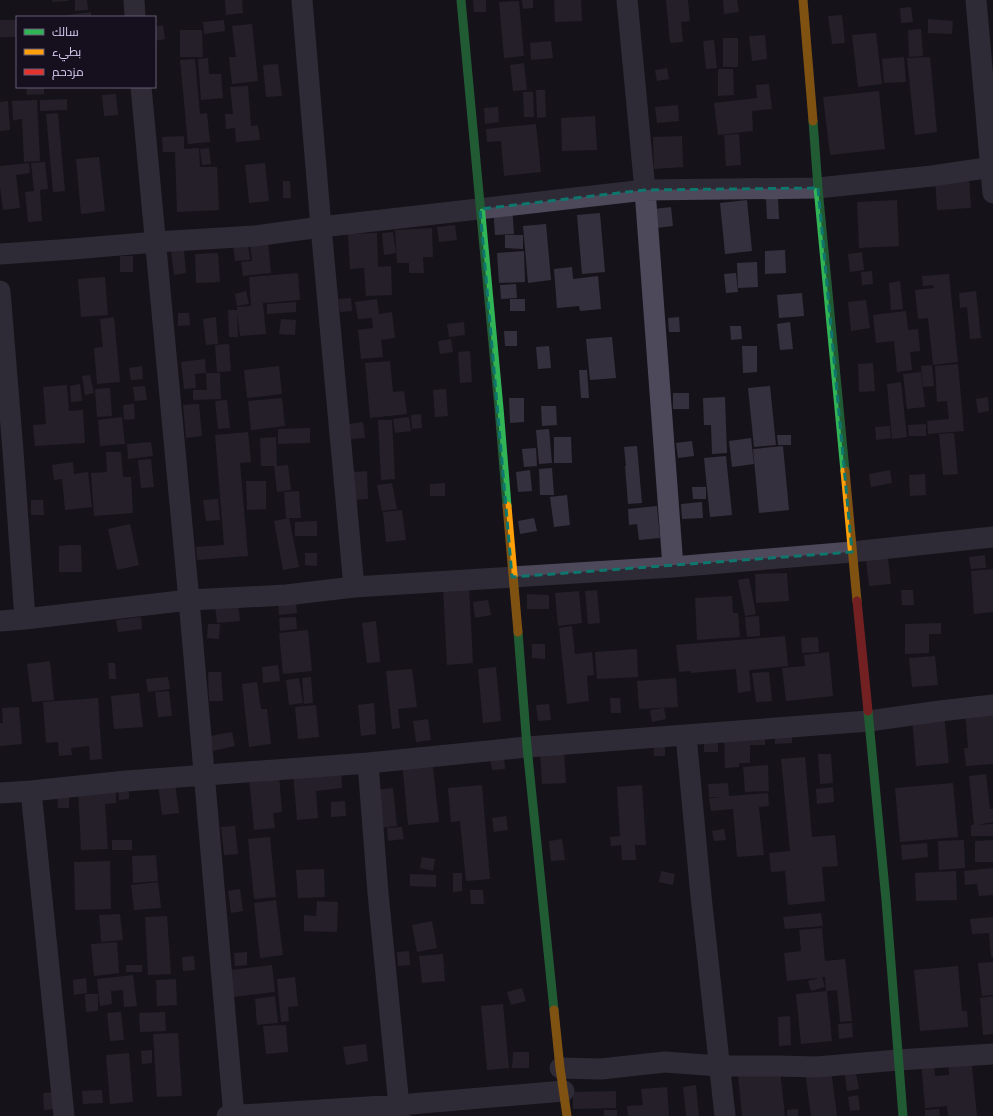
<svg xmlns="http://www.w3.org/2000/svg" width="993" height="1116" font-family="'PT Sans Narrow',Cairo,sans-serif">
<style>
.building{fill:#35303d}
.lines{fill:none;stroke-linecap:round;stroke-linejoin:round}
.street{stroke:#4d485a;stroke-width:21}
.fast{stroke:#30b455;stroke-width:9}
.slow{stroke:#ff9f0a;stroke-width:9}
.jam{stroke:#e5322d;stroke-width:9}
.marked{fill:none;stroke:#0f766e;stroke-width:3;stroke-dasharray:8 5;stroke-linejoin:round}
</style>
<rect width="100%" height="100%" fill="#16121a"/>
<path class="building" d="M52,0H68V1L52,2Z
M75,0H87L88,10L75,11Z
M225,0H242L243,13L226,15Z
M473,0H486V12H474Z
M522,0H533V8L523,9Z
M554,0H581L582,21L555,22Z
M666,0H688L690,21L681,22L683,42L670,43Z
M723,0H737L739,12L724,14Z
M519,1L524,56L504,58L499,2Z
M911,7L913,22L901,23L900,8Z
M91,12V17H67V15Z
M842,15L845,43L832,44L828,16Z
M928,19L953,21L952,34L928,33Z
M0,20H17V37H0Z
M224,20L225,31L204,34L203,22Z
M252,24L258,81L232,84L229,57H236L232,26Z
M163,25L165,39L155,41V27Z
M921,29L923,56L909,57L908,30Z
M180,30H202L203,57H180Z
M876,33L882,84L858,87L852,35Z
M765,35L767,59L752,61L749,36Z
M723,38H738V67H723Z
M714,40L717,68L706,69L703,41Z
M551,41L553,58L531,60L530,43Z
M904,57L906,82L884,83L882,59Z
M930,57L937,132L915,135L907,58Z
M208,58L209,74H221L223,98L201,100L198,59Z
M195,59L200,114L207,113L210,142L188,144L180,60Z
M524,63L527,90L513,91L510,65Z
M278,64L282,96L266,97L263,65Z
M667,68L669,79L657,81L655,70Z
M718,69H733L734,95L718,96Z
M769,84L772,109L752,111L753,131L718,135L714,103L757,98L756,85Z
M248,86L251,126L258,125L260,140L236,142L235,128L226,129L225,114H233L230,87Z
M26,87H44V94L27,95Z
M536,90H545L546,117L537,118Z
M879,91L885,149L830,155L823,97Z
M523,92H533L534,117H524Z
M116,94L118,115L104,116L102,95Z
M67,99V110L40,111V100Z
M37,100L40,161L24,162L22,119L13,120L12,101Z
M8,101L10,130L0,131V102Z
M678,105L679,121L657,123L655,107Z
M498,107L499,122L485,124L484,108Z
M58,113L65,191L53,192L46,114Z
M595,116L597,150L562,151L561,118Z
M536,124L541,172L504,176L501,141L487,142L486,129Z
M739,134L741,165L726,166L724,135Z
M184,136V149L199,148L200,167H217L219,210L177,212L175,152H163L162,137Z
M682,136L683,167L654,169L653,137Z
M209,148L211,164L202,165L200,149Z
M99,157L105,211L81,214L76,159Z
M45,162L48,189L40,190L42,221L28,222L25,192L34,191L31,163Z
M29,163L30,173L16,175L20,208L3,210L0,187V166Z
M265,163L269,201L249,203L245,165Z
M969,177L971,208L937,210L935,179Z
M283,181H290L291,198H283Z
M778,197L779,219H767L766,198Z
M747,200L752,251L725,254L720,203Z
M897,200L899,246L859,248L857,202Z
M512,205L514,234L495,235L493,206Z
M671,207L673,226L656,228L654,209Z
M600,213L605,272L582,274L577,215Z
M546,224L551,280L528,283L523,226Z
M455,225L457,240L439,242L437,227Z
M432,228L433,257H423L424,273H409V263H397L395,230Z
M393,232L396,253L384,255L382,233Z
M377,233L378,267L391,266L392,295L366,296L364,268L350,269L348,234Z
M505,235H523V249L505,248Z
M268,241L271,273L243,276L241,262L252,261L250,243Z
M248,244L250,260L235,261L233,245Z
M184,250L186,273L174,275L171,251Z
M785,250L786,273L765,274V251Z
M524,251L525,282L499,283L497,253Z
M862,252L864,270L850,272L848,254Z
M218,253L220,282L196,283L195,254Z
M120,256H133V272H120Z
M757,262L758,287L738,288L737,263Z
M572,267L573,279L598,276L601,309L580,311L579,306L557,308L554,269Z
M872,271L873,284L862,285L861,272Z
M298,273L300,300L263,303L266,334L240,336L237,313L238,337H229L228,310H237V307L251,306L249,277Z
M736,273L738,292L726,293L724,274Z
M949,274L958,362L933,365L928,318L918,319L915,290L934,288L933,285L923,286L922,276Z
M105,277L108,315L81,317L78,279Z
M900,281L903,309L891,310L889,283Z
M516,284L517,298L501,299L500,285Z
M246,291L249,304L237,306L235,294Z
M976,291L981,338L970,339L967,307L960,308L959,293Z
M802,293L804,316L779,318L777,295Z
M351,298L352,311L340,312L338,299Z
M377,299L379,314L392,312L395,338L381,340L383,357L361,359L358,330L373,328L372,318L358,319L355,302Z
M510,299H525V311H510Z
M866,300L870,328L851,331L848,302Z
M296,302V312L267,314V304Z
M906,311L908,330L918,329L920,351L910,352L912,370L897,372L894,341L876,343L873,315Z
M178,313H189L190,325L178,326Z
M114,317L120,382L97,384L94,348L103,347L100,319Z
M216,317L218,344L206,345L203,319Z
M679,317L680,332H669L668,318Z
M281,319L296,320L295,335L279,334Z
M464,322L465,335L449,337L447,324Z
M790,322L793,349L780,350L777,324Z
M730,326H741L742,339L731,340Z
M504,331H517V346H505Z
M612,337L616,378L590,380L586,339Z
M451,339L453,352L440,354L438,341Z
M229,344L231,371L217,372L215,345Z
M549,346L551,368L538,369L536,347Z
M742,346H757V372L743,373Z
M470,351L472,382L460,383L458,352Z
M205,359L206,373L195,374L196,388L184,389L181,362Z
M390,361L393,392L404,391L407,414L370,418L365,363Z
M873,363L875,391L859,392L858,364Z
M958,364L964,431L928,434L927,421L949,419L947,401L937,402L935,366Z
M932,365L934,386L923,387L921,366Z
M142,366L143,379L131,380L129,368Z
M279,366L282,394L247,398L244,370Z
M579,370H587L589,398H581Z
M921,372L925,407L907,409L903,374Z
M206,373H220L221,399L193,400V390H207Z
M90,375L94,393L85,395L82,376Z
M901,382L907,437L892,439L887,384Z
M80,384L82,401L71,402L70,386Z
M67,385L69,411L83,410L85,443L35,446L33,425L46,424L43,387Z
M145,386L147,400L135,401L133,387Z
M770,386L776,445L754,447L748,388Z
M110,388L112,416L97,417L95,389Z
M446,389L448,416L435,417L433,390Z
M673,393H689V409H673Z
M725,397L727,453L712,454L711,425H704L703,398Z
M988,397L989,411L978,413L976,399Z
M282,398L285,426L251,430L248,401Z
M509,398H524V422L510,423Z
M227,400L230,428L218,429L215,401Z
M134,404L135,419L124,420L123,405Z
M199,404L202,436L186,438L183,405Z
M541,406H556L557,425L542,426Z
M421,414L422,428L412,429L411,415Z
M122,417L125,444L100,446L98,420Z
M409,417L411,431L395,433L393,419Z
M378,420H392L395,479L381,480Z
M363,422L365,438L351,439L349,424Z
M926,424V436H909L908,425Z
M890,426L891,438L876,440L875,427Z
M310,428V443L278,444V429Z
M549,429L552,463L539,464L536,430Z
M248,432L251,462L240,463L248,556L197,560L196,547L224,545L215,435Z
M954,433L958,474L943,475L939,434Z
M777,435H791V445H778Z
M276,437L277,466L288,465L291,490L277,492L274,466H261L260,438Z
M554,437H571L572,463H554Z
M751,438L754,464L732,467L729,441Z
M692,441L694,456L678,458L676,443Z
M151,442L153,456L128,459L127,444Z
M637,446L642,503L628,504L625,466H626L624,447Z
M783,446L789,510L759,513L753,449Z
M536,448L537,466L524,467L522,449Z
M106,452H121L123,477H131L133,513L94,516L91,473L107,472Z
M726,456L732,515L710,517L704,458Z
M151,459L154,487L141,488L138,460Z
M73,462L74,474L88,472L92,507L65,510L62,479L54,480L52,465Z
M552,468L554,495H540L539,469Z
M530,470L532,491L518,492L516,472Z
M890,470L892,483L871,487L869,474Z
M367,471L368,499L355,500L354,472Z
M925,474L926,495L910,496L909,475Z
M246,481H266V509L247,510Z
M392,483L397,509L382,511L377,485Z
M445,483V496H430V484Z
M692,487H706V499H693Z
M299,491L301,518H286L284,492Z
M567,495L570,525L554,527L550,497Z
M218,499L220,520L206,521L203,500Z
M31,500H43L44,515H31Z
M702,502L703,518L682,519L681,504Z
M657,506L660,538L639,540L637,524L629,525L628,509Z
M402,510L406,540L386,542L383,512Z
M289,518L299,567L283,570L274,521Z
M534,518L537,531L520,534L518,521Z
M317,521V536H295V522Z
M130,524L139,565L117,570L108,529Z
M70,545H81L82,572H59V546Z
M305,553H317V566L305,565Z
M985,555L986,568L971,569L969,557Z
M888,558L891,584L869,586L866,560Z
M993,569V612L974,614L971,571Z
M787,573L789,601L756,603L755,574Z
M749,578L756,614L745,616L738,580Z
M469,586L473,663L447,665L443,588Z
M597,590L600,623L588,624L585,591Z
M901,590H913L914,605H902Z
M579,591L582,623L558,626L555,593Z
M527,594L549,595V609H527Z
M732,596L733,613H738L740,637L697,640L695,598Z
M488,600L491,615L475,618L473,602Z
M238,603L240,621L217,623L215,605Z
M296,603L297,613L279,615L278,604Z
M759,616L760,636L747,637L745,617Z
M141,617L142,629L118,632L116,620Z
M296,617L297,629L280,631L279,618Z
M376,621L380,662L367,663L362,623Z
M941,623V634H929V653L905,654V624Z
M208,624H220L219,639L207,638Z
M572,626L575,654L592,652L594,675L587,676L589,701L567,704L559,628Z
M308,630L312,671L283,674L279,633Z
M785,636L788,666L749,670L751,691L738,693L736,669L691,673V671L679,672L676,645Z
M818,637L819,652L802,653L801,638Z
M532,644H545V659L532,658Z
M637,649L638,677L597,679L595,652Z
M829,652L833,696L786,701L782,668L805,666L804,655Z
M935,656L938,685L912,687L909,658Z
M50,661L54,700L32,702L27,664Z
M108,663H115L116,679H109Z
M278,665L280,681L263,683L262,667Z
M496,667L501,721L483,723L478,669Z
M412,669L417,707L398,709L400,728L392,729L386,671Z
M208,672H221L223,701H209Z
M769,672L772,701L756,702L752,673Z
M168,677L170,689L148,692L146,679Z
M311,677L313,703L304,704L302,678Z
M299,678L303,703L289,705L286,680Z
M676,678L678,707L639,709L637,681Z
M257,682L261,709H267L271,744L249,747L242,684Z
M169,691L172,716L158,717L155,692Z
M139,693L143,727L114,729L111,696Z
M98,698L102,759L90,760L89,746L71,748L72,755L59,756L58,742L46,743L43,702Z
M610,698H620L621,713H611Z
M374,703L376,734L361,736L358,705Z
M549,704L551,720L538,721L536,705Z
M316,705L319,737L298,739L295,707Z
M19,707L22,744L0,746V723H3L2,708Z
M664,708L666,719L652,722L650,710Z
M993,708V764L966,766L964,748H968L965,710Z
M944,714L949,763L916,766L912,717Z
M428,719L431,740L416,742L413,721Z
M792,729V743L775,744V730Z
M232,732L235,746L213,751L210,736Z
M765,732V745H750V763H739V767L725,768L724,733Z
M718,736V752H704V737Z
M653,741H665V756H654Z
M564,751L566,783L542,784L540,752Z
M818,754H831L833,783L820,784Z
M504,755L505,769L492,770L490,757Z
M805,757L812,837L835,835L838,866L822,867L825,901L788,905L785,871L771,872L769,853L790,851L781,759Z
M432,758L439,822L408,825L402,761Z
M768,765L769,791L745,792L743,767Z
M341,769L342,788L316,791L318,818L297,820L293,773Z
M986,774L990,809H993V822L977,825L993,824V836H971V825H974L969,776Z
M279,775L282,812L273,813L275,828L254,830L249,777Z
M175,783L179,813L162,815L158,785Z
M728,783L729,796L768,793L769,806L759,807L764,855L737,857L733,809L711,811L709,798L723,797H709L708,784Z
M953,783L958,837L900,842L895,788Z
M482,785L490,879L466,881L460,821L451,822L448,788Z
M642,785L646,845H635L636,860H622L621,845L611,846L610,837L620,836L617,787Z
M116,786V803L105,804L108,849L81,850L78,789Z
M833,787L834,802L817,804L816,789Z
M118,788H129V799L119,800Z
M393,788L397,826L379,828L375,790Z
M57,793H69V808H58Z
M345,801L346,816L331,817V802Z
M506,816L508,830L494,832L492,818Z
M235,826L238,854L224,855L221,827Z
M402,827L404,839L388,841L387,828Z
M724,829L726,840L714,841L712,831Z
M270,837L276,897L254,899L248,839Z
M562,839L565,860L551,861L549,841Z
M112,840H132V850H112Z
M964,840L965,868L939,870L938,841Z
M993,840V862H975V841Z
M927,843L928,857L902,860L901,845Z
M156,855L158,881L133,883L132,856Z
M422,857L435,859L433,871L420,868Z
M110,861L111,909L75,910L74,862Z
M993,868V895L979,896L977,884L965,885L964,871Z
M324,869L325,897L298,898L296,870Z
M661,871L675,874L673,885L659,882Z
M956,871L957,900L916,901L915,873Z
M453,873H462V891L453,892Z
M410,874L436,875V887L410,886Z
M158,882L161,908L134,910L131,885Z
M240,889L243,911L231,913L228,891Z
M470,890H483L484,904H471Z
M276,900L283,955L260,958L254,903Z
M317,901L338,902L337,932L304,931V915L316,916Z
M821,913L823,926L785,929L783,917Z
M120,914L123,940L101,942L99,915Z
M167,916L171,974L148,975L145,917Z
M993,917V957H991L989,933L972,934L970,919Z
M432,921L437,948L417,952L412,925Z
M822,928L825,961L845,959L852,1021L840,1022L837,990L826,991L825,977L787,981L784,953L801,951L799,930Z
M117,942L119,973L94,976L91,944Z
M409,951L410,965L398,966L397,952Z
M247,952V965L235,966L234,953Z
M443,954L445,981L422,983L419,956Z
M194,956L195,970L183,971L182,957Z
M993,962V995L982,996L978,963Z
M126,965H142V972H126Z
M272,965L275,992L233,997L230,970Z
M958,966L962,1011H967L968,1027L920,1031L914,970Z
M133,975L137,1006L124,1007L123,990L111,991L112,1004L100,1006L97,979Z
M295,977L298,1006L288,1007L289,1021L281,1022L277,979Z
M822,977L825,987L811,991L808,981Z
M86,978L87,993L74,995L73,980Z
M176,979L177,1005L157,1006L156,980Z
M522,988L526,1001L511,1005L507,992Z
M827,991L832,1041L801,1044L796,994Z
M85,994H98V1011L86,1012Z
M275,996L278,1023L257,1025L255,999Z
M993,996V1034L983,1035L980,998Z
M503,1004L509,1068L487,1070L481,1006Z
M121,1012L124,1040L110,1041L107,1013Z
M165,1012L166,1031L140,1032L139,1013Z
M790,1016L791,1045L779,1046L778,1017Z
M852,1023L853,1037L839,1039L838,1024Z
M286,1025L288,1052L266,1054L263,1026Z
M178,1033L182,1096L157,1097L153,1034Z
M366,1044L368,1061L346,1065L343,1047Z
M152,1050V1063L142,1064L141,1051Z
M513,1052H529V1068H512Z
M129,1053L133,1102L110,1104L106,1055Z
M971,1057L977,1116H948L947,1106L925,1108L921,1062L934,1061L935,1076L949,1075L948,1060Z
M855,1068L859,1089L847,1091L844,1070Z
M831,1069L837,1116H811L805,1072Z
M780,1070L785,1116H742L738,1075Z
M696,1085L699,1116H686L683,1087Z
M667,1087L669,1116H628L627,1106L643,1105L641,1089Z
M102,1090L103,1103L83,1104L82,1091Z
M616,1091V1108L573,1109V1092Z
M63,1092L65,1108L44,1110L43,1093Z
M858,1095L860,1110L850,1111L848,1097Z
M798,1109V1116H787V1110Z
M939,1109L940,1116H925V1110Z
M604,1110H617V1116H604Z"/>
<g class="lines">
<path class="street" d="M134,0L135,17
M302,0L321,227L354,587
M627,0L645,190L673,567
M976,0L993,193
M141,87L189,600L234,1116
M0,254L73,249L156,242L254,236L321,227L645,190L818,188L932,176L993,167
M0,291L13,451L25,619
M0,621L25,619L189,600L286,595L354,587L673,567L852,552L993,537
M686,735L701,896L725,1116
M368,763L378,893L400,1116
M31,791L64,1116
M0,793L31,791L126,781L368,763L527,747L869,721L940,711L993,705
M560,1068L601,1069L665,1062L719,1066H778L816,1067L898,1060L993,1054
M227,1116L399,1105L564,1091"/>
<path class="fast" d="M461,0L499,408L507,506
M813,121L818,188L845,471
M518,632L527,747L554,1010
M868,711L886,900L903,1116"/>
<path class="slow" d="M803,0L813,121
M845,471L857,601
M507,506L518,632
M554,1010L560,1068L567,1116"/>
<path class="jam" d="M857,601L868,711"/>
</g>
<path d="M0 0H993V1116H0ZM818,188L852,552L512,577L480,209L645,190Z" fill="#16121a" fill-opacity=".55" fill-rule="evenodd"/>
<path class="marked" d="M818,188L852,552L512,577L480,209L645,190Z"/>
<rect x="16" y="16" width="140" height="72" fill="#150f1e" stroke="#665d76"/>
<rect x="24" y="29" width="20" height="6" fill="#30b455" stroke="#665d76"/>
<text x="52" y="36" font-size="12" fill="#dfd1f9">سالك</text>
<rect x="24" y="49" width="20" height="6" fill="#ff9f0a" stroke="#665d76"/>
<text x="52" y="56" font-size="12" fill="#dfd1f9">بطيء</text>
<rect x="24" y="69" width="20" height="6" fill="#e5322d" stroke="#665d76"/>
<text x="52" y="76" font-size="12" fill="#dfd1f9">مزدحم</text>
</svg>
